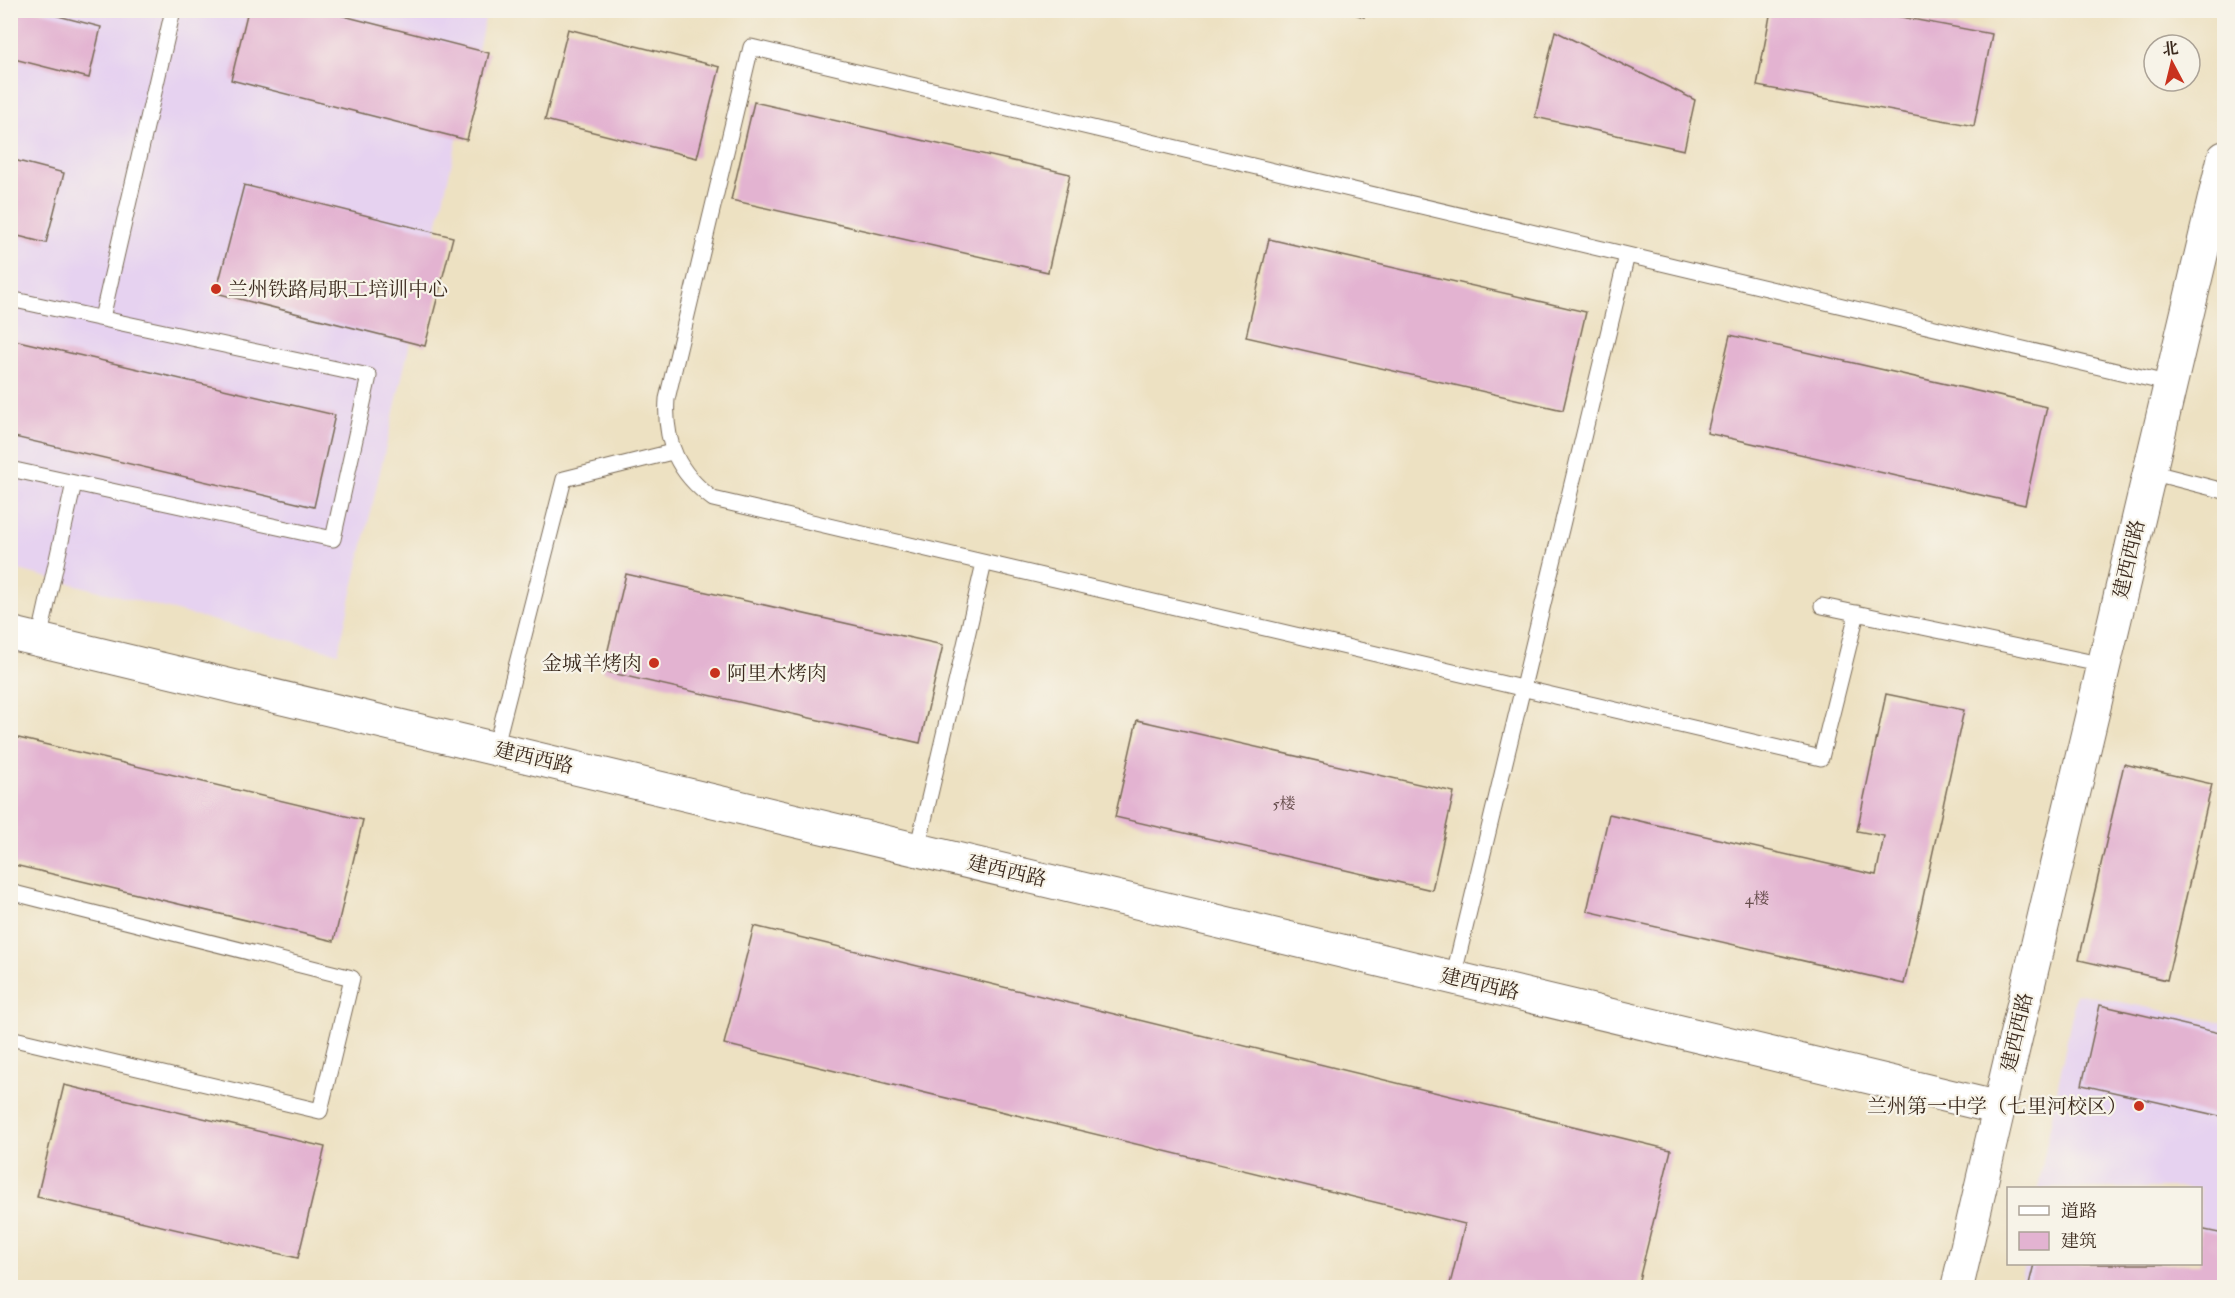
<svg xmlns="http://www.w3.org/2000/svg" width="2235" height="1298" font-family="'IM FELL Double Pica','Noto Serif SC',serif">
<style>
.built{fill:#e6d2f0}
.building{fill:#e3b3d1}
.lines{fill:none;stroke-linecap:round;stroke-linejoin:round}
.service-casing{stroke:#796a57;stroke-width:17}
.minor-casing{stroke:#796a57;stroke-width:34}
.tertiary-casing{stroke:#796a57;stroke-width:35}
.service{stroke:#fff;stroke-width:15}
.minor{stroke:#fff;stroke-width:32}
.tertiary{stroke:#fff;stroke-width:33}
.poi-dot{fill:#c8321e;stroke:#f7f3e8;stroke-width:2}
.labels{text-anchor:middle;dominant-baseline:central;stroke-width:4.5;stroke-linejoin:round;paint-order:stroke}
.number-label{font-size:16px;fill:#654c4b}
.poi-label{font-size:20px;fill:#3b2a1e;stroke:#f7f3e8;text-anchor:start}
.street-label{font-size:20px;fill:#3b2a1e;stroke:#f7f3e8}
</style>
<rect width="100%" height="100%" fill="#f7f3e8"/>
<filter id="ink" filterUnits="userSpaceOnUse"><feTurbulence type="fractalNoise" baseFrequency=".0167" numOctaves="2"/><feDisplacementMap in="SourceGraphic" scale="12" xChannelSelector="R" yChannelSelector="G"/><feConvolveMatrix kernelMatrix="1 2 1 2 8 2 1 2 1" color-interpolation-filters="sRGB"/></filter>
<filter id="wash" filterUnits="userSpaceOnUse"><feTurbulence type="fractalNoise" baseFrequency=".008" numOctaves="4" result="noise"/><feDisplacementMap in="SourceGraphic" scale="24" xChannelSelector="R" yChannelSelector="G"/><feGaussianBlur stdDeviation="1.35" result="paint"/><feColorMatrix in="noise" values="0 0 0 0 0 0 0 0 0 0 0 0 0 0 0 0 0 1.4 0 .05"/><feComposite in="paint" operator="in"/></filter>
<g filter="url(#wash)">
<rect width="100%" height="100%" fill="#ede1c2"/>
<path class="built" d="M10,11H487L338,653L11,568Z
M2076,993L2224,1023V1287L2019,1288L2024,1264H2200V1188H2038Z"/>
<g id="blocks">
<path class="building" d="M10,10H35L101,27L89,78L10,58Z
M248,10H320L489,53L467,140L231,80Z
M1342,10H1365L1364,17Z
M1771,10H1864L1992,34L1974,126L1757,86Z
M568,29L720,67L697,158L545,120Z
M1555,31L1695,100L1684,150L1535,117Z
M754,102L1070,174L1048,272L731,200Z
M10,159L64,173L46,243L10,234Z
M244,185L453,237L425,346L216,293Z
M1269,239L1586,312L1563,410L1246,337Z
M1730,335L2047,407L2025,505L1707,433Z
M10,339L335,415L314,507L10,436Z
M626,574L943,645L920,743L603,671Z
M1886,694L1964,710L1904,984L1587,911L1609,814L1876,875L1884,836L1857,831Z
M1137,720L1454,792L1432,890L1115,817Z
M10,736L363,820L334,941L10,864Z
M2124,764L2212,784L2167,980L2079,960Z
M754,926L1671,1150L1637,1288H1449L1465,1224L724,1044Z
M2100,1005L2224,1034V1117L2082,1085Z
M64,1085L325,1147L298,1258L37,1197Z
M2200,1229L2224,1234V1288H2028L2034,1264H2200Z"/>
</g>
</g>
<g filter="url(#ink)">
<use href="#blocks" fill-opacity="0" stroke="#796a57" stroke-width="1.5"/>
<g class="lines">
<defs>
<path id="service" d="M10,299L369,376L333,539L10,469
M102,318L173,10
M2150,472L2224,491
M1822,606L2104,665
M1857,613L1821,758L713,499C678,473 664,443 667,399L751,47L2171,384
M39,640L74,483
M495,749L564,479L672,452
M917,850L984,563
M10,892L352,978L320,1111L10,1038
M1453,978L1627,255"/>
<path id="minor" d="M1957,1288L1999,1108"/>
<path id="tertiary" d="M10,633L1999,1108L2224,158"/>
</defs>
<use href="#service" class="service-casing"/>
<use href="#minor" class="minor-casing"/>
<use href="#tertiary" class="tertiary-casing"/>
<use href="#service" class="service"/>
<use href="#minor" class="minor"/>
<use href="#tertiary" class="tertiary"/>
</g>
</g>
<g class="poi-dot">
<circle cx="216" cy="289" r="6"/>
<circle cx="654" cy="663" r="6"/>
<circle cx="715" cy="673" r="6"/>
<circle cx="2139" cy="1106" r="6"/>
</g>
<g class="labels">
<g class="number-label">
<text x="1284" y="804">5楼</text>
<text x="1757" y="899">4楼</text>
</g>
<g class="poi-label">
<text x="228" y="289">兰州铁路局职工培训中心</text>
<text x="642" y="663" text-anchor="end">金城羊烤肉</text>
<text x="727" y="673">阿里木烤肉</text>
<text x="2127" y="1106" text-anchor="end">兰州第一中学（七里河校区）</text>
</g>
<g class="street-label">
<text transform="translate(2129 559) rotate(-77)">建西西路</text>
<text transform="translate(534 758) rotate(13)">建西西路</text>
<text transform="translate(1007 871) rotate(13)">建西西路</text>
<text transform="translate(1480 984) rotate(13)">建西西路</text>
<text transform="translate(2017 1032) rotate(-77)">建西西路</text>
</g>
</g>
<rect width="2235" height="1298" fill="none" stroke="#f7f3e8" stroke-width="36"/>
<rect x="2007" y="1187" width="195" height="78" fill="#f7f3e8" stroke="#aca397" stroke-width="1.5"/>
<rect x="2019" y="1206" width="30" height="9" fill="#ffffff" stroke="#aca397" stroke-width="1.5"/>
<text x="2061" y="1217" font-size="18" fill="#3b2a1e">道路</text>
<rect x="2019" y="1232" width="30" height="18" fill="#e3b3d1" stroke="#aca397" stroke-width="1.5"/>
<text x="2061" y="1247" font-size="18" fill="#3b2a1e">建筑</text>
<g transform="translate(2172 63) rotate(353)"><circle r="28" fill="#f7f3e8" stroke="#aca397" stroke-width="1.5"/>
<path d="M0-4.5L10 22L0 15L-10 22Z" fill="#c8321e"/>
<text y="-9" font-size="16" font-weight="bold" text-anchor="middle" fill="#3b2a1e">北</text>
</g>
</svg>
